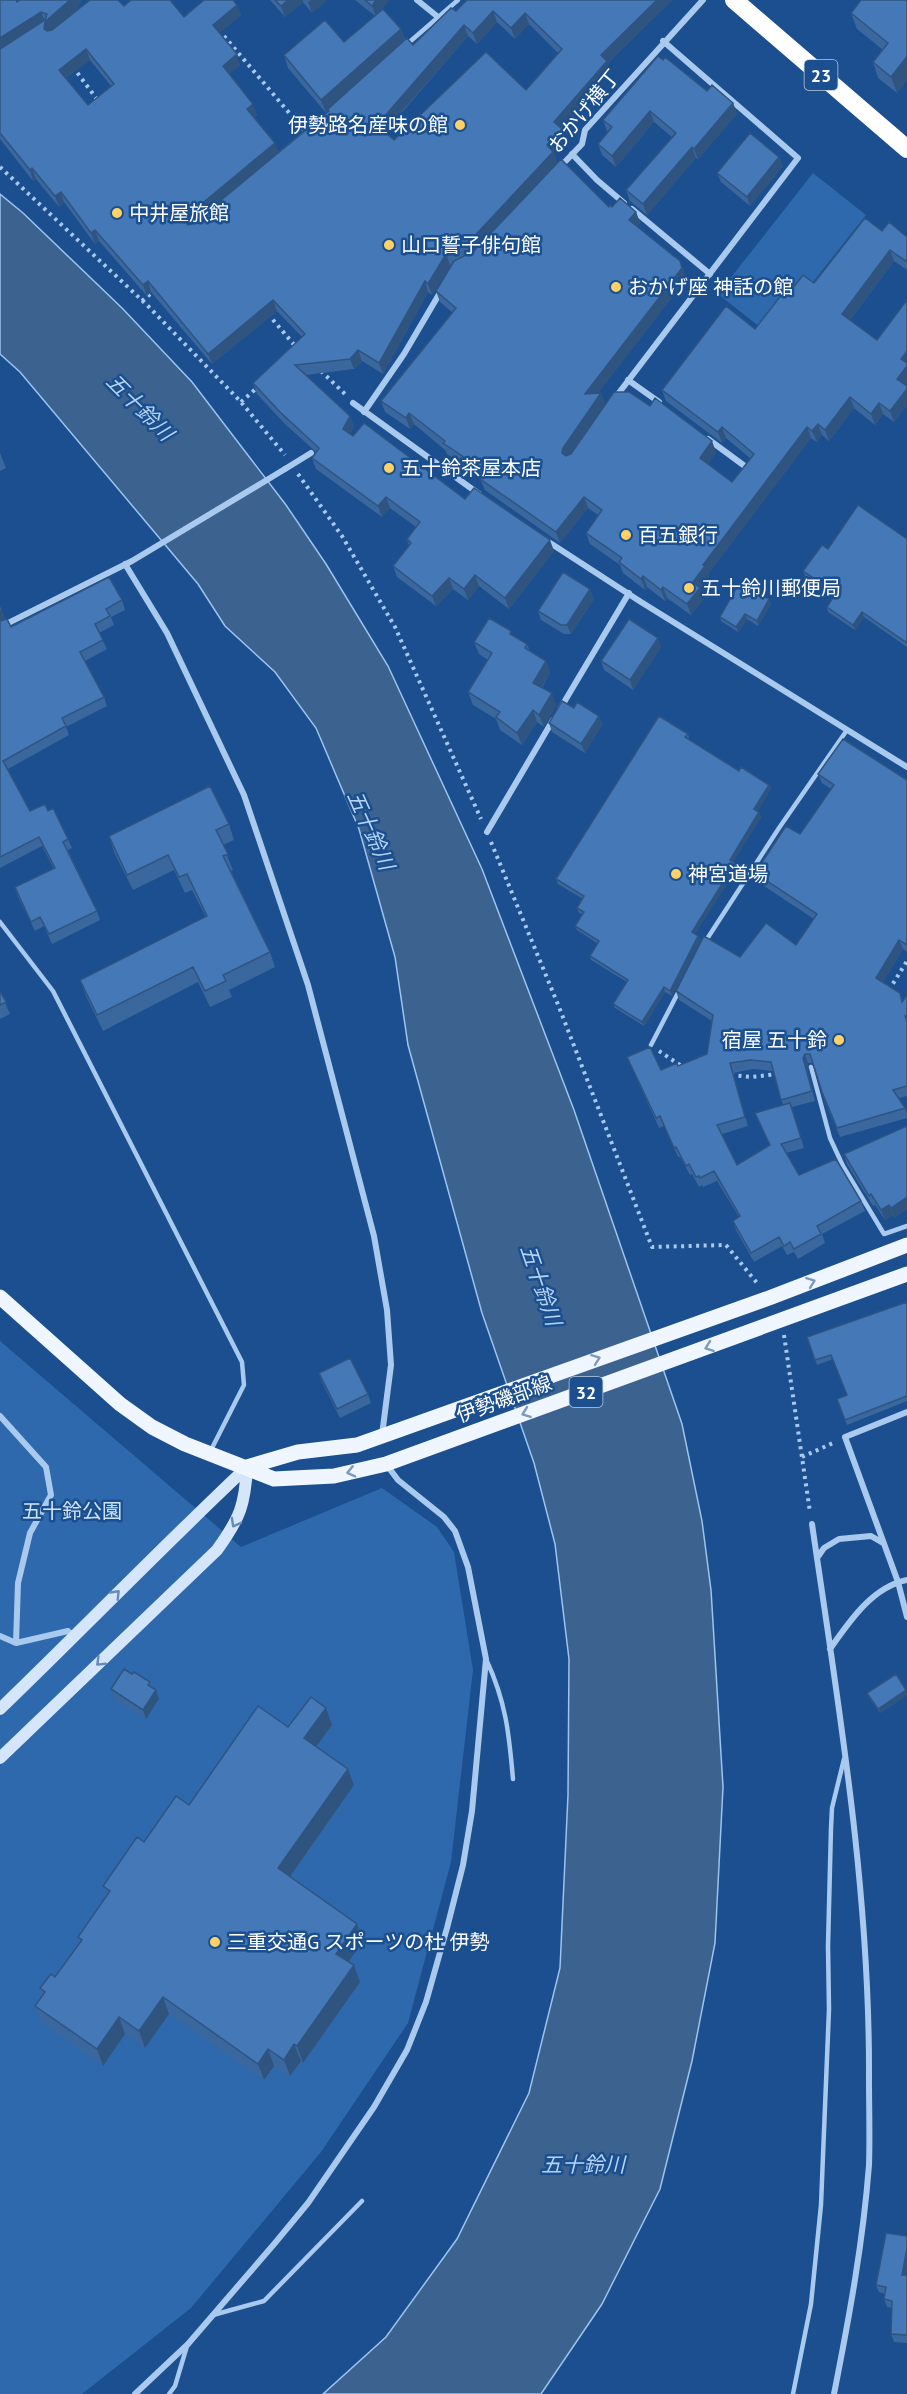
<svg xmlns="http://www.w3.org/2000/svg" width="907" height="2394" font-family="'PT Sans','Noto Sans JP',sans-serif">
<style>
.green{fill:#2e69ad}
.water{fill:#3c6290;stroke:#9cc4f0;stroke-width:1.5}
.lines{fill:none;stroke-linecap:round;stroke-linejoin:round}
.path{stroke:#a9c9ee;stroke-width:4;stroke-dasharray:3 4.5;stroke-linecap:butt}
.lane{stroke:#a9c9ee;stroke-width:4.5}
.street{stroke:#a9c9ee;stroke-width:6}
.secondary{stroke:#d6e6fa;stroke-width:12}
.primary{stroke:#f0f6ff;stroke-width:15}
.highway{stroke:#fff;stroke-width:18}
.street-bridge{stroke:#a9c9ee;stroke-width:6}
.wall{fill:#3a679d;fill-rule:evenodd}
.shaded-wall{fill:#305480}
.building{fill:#4478b7;stroke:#305480;stroke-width:1.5;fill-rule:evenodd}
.oneway{stroke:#7b9ac1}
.oneway2{stroke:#668bba}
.poi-dot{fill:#ffd166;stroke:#1b4f8f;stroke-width:2}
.labels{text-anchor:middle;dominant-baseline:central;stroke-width:5;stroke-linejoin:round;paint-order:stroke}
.shield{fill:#1b4f8f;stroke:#bbcadd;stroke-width:1.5}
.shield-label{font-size:18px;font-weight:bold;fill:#fff}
.street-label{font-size:20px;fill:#fff;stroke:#1b4f8f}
.poi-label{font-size:20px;fill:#fff;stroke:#1b4f8f;text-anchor:start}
.park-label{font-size:20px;fill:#cfe3fa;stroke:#1b4f8f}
.water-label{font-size:21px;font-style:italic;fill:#b5d3f5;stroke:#1b4f8f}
</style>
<rect width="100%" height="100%" fill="#1b4f8f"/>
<path class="green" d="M813,173L866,215L813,282L803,275L761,328L718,294Z
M0,1341L241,1547L382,1488L437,1527L454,1552L473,1670L451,1862L408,2023L321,2152L191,2308L82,2394H0Z"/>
<path class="water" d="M0,194L23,213L122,308L192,382L286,505L326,564L388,666L482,869L574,1110L682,1424L702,1521L711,1590L723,1787L715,1943L692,2061L660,2189L602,2304L541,2394H323L386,2337L457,2239L529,2093L560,1968L568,1795L569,1659L555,1544L534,1463L482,1313L408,1045L395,957L359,829L316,728L275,672L225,626L198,584L20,372L0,354Z"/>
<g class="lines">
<path class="path" d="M224,36L307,134
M73,67L99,102
M0,167L148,306L241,402L285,455
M142,301L155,290
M268,314L296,347
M321,371L346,395
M241,402L258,387
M298,474L342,536L395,627L481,819
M491,842L559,1007L652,1247L726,1245L757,1283
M889,990L907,961
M659,1051L683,1067
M731,1075L751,1077L778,1074
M784,1335L810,1512
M802,1457L833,1443"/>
<path class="lane" d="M406,45L458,0
M0,922L53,991L242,1362L244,1385L210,1452
M705,942L779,828L847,730
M651,1045L680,989
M811,1067L830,1138L843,1166L884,1234L907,1226
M486,1659C506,1702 509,1733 513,1779
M213,2315L264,2301L362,2201
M169,2394L175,2386L187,2346
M793,2394L811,2304L821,2205L829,2009L828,1946L831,1828L832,1808L844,1759"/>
<path class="street" d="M417,0L438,17
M572,154L597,180L624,203
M560,167L582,144L585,130L703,0
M632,209L710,274
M628,380L659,402
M615,398L798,158L663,41
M353,403L479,494
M364,412L404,354L441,291
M708,439L746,467
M544,539L641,602L907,767
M125,564L167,633L244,795L308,985L374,1236L387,1310L391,1365L382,1435
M0,627L132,561L285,469
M560,709L629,593
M487,832L553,720
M907,1412L845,1437L898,1582L907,1617
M0,1416L46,1467L51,1495L30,1533L18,1583L16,1643
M812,1524C839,1709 870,1892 869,2079C869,2108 870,2137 869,2165C863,2243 849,2318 834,2394
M817,1558L824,1548L839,1539L871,1536L883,1543
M0,1636L16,1643L68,1631L74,1636
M830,1649C849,1622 872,1587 907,1580
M135,2394L188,2344L275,2243L308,2203L374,2107L407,2050L426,2002L447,1928L463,1865L472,1811L486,1659L468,1567L455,1531L444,1517L398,1480L386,1464"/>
<path class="secondary" d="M0,1709C83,1629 163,1546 247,1467
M0,1758L217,1550C240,1518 245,1505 247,1467"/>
<path class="primary" d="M0,1297L120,1404L152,1427L185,1444L274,1479L334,1476L386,1464L907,1274
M247,1467L298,1452L357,1445L769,1298L907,1245"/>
<path class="highway" d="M734,0L907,149"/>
<path class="street-bridge" d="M285,469L311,453"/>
</g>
<path class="wall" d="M0,0L78,8L55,28L124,6L184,17L237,5L241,15L219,33L240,65L229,74L257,115L254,118L278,152L328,111L326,113L288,68L284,55L344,42L375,16L355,0H389L379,12L401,29L405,40L413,45L456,11L672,0L608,63L611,71L561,129L566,140L554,153L557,163L609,207H612L636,212L640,223L637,227L680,261L686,279L598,393H601L605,404L570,454L716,452L708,464L732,482L751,459L726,438L722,443L666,401L662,390L755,329L790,292L814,283L882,231L907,237V270L894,261L850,320L877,340L907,300V382L905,385L907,386V405L894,422L883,414L875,425L854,408L829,441L822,435L817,442L811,438L708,574L709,578L700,589L704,599L691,615L667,598L665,601L647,587L645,590L623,573L620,565L590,544L586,533L598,515L588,508L560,543L485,490L480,479L482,478L447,454L445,450L414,424L410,429L385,412L381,401L453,313L440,302L436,291L452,264L450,265L432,295L428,292L383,374L362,361L354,369L306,375L350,416L354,427L350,434L554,551L509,609L479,586L468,600L453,589L436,606L397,577L393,566L409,545L407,539L416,527L390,508L382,517L316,469L312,458L316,452L284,423L257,394L253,383L302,337L277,311L212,364L151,292L147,296L99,241L95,244L64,202L59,207L36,179L33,181L0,139ZM497,22L515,39L529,24L558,53L526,90L394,140L385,132L468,36L477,44ZM90,60L111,86L88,105L66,78Z
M270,0H327L312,13L303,2L285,17Z
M907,0V80L897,93L878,78L873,62L883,50L857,29L851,13Z
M707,91L733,103L737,114L698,159L696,158L647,215L630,201L626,190L672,137L654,122L616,167L602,155L598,144L608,132L607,131L603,120Z
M779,157L783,166L750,206L721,182L717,173Z
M0,453L6,468L0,471Z
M907,539V647L864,617L855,630L828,612L827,607L834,596L805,576L803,571L828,549Z
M590,589L594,599L571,634H564L541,620L538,611Z
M769,599L771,604L758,626L747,619L738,632L721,621L720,617Z
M122,600L125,610L111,617L114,625L99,633L107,649L85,661L104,697L107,706L66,727L69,735L8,769L30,811H48L68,839L72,848L68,850L97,911L100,920L52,944L44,926L35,931L18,897L15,887L54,869L42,846L0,868V606L5,619L3,620L11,627Z
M513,635L527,644L530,651L546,661L550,673L542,688L556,705L544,727L537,722L522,745L500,730L496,719L473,705L468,692L488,660L479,654L474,642Z
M661,647L633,690L604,670L601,661Z
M574,708L599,716L602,725L585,753L552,732L549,723Z
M688,734L689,738V740L739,771L769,785L771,789L757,811L761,817L733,862L737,868L695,934L698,936L700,940L672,996L665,992L644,1026L615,1008L613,1004L627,982L591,960L590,956L597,943L577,930L575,926L582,914L579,913L577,908L583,899L558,884L556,879Z
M818,774L907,780V952L903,949L883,982L900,993L903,1001L907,995V1096L899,1098L905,1108L907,1114V1118L840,1137L825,1102L813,1063H808L807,1068L815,1101L792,1107L804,1148L786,1153L799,1175L861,1201L865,1211L822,1234L825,1243L798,1259L794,1252L787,1255L782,1246L754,1262L736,1230L733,1221L739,1217L717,1181L703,1187L702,1185L699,1187L692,1174L690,1175L680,1157H678L664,1126L659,1128L631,1066L627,1057L661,1070L678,1066L707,1054L712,1021L679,1000L676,991L740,957L796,945L814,919L758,882L755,873L800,834L831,789L822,783ZM753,1069L773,1071L783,1105L755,1113L770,1146L737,1165L722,1134L748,1126L733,1073Z
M229,824L234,840L223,845L233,870L231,871L270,952L275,967L229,990L232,997L210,1007L198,982L103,1031L86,996L80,980L206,917L192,890L185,893L174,870L133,890L114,852L109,836Z
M0,991L10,1014L0,1019Z
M907,1126L894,1218L893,1215L885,1220L875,1205L873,1206L847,1164L844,1154Z
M907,1302V1401L847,1425L837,1399L847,1395L833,1359L817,1365L807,1337Z
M319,1373L368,1394L371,1403L340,1418L322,1382Z
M132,1674L150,1682L152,1687L156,1690L159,1699L146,1719L114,1699L111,1689Z
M906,1690L907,1695L880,1713L869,1698L867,1693Z
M326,1708L332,1725L316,1747L348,1769L354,1785L290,1877L363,1941L349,1962L360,1982L303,2063L301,2061L290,2076L274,2066L264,2080L169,2014L145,2048L125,2034L103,2066L41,2022L35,2006L43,1995L40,1988L55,1977L80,1942L78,1937L107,1896L103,1886L144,1842L189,1805L288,1727Z
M907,2236V2269L906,2275H907V2343L894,2342L891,2334L892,2308L887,2307L884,2299L885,2294L879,2292L876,2285Z"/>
<path class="shaded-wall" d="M70,0H82L78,8L49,33L0,52V38L41,12L45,22Z
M288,0H303V2L285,17L281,6Z
M311,0H327L312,13L308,2Z
M376,0H389L376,16L372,6Z
M657,0H672L608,63L611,71L558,133L554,122L601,55Z
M237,5L241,15L216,36L213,25Z
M493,11L497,22L477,44L473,33Z
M525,13L529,24L515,39L511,28Z
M464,25L468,36L381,135L377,125Z
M401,29L405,42L326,113L321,100Z
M86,49L90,60L63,81L59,70Z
M237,54L240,65L227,77L223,66Z
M906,58L907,60V80L897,93L891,77Z
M733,103L737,114L698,159L694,149Z
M253,104L257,115L251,120L247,109Z
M650,111L654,122L616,167L612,156Z
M562,129L566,140L554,153L557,163L471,254L467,244L547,145Z
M275,143L279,153L190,228L185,222L186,217Z
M692,147L696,158L647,215L643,204Z
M779,157L783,166L750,206L747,197Z
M32,168L36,179L33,181L30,170Z
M61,192L64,202L59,207L55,196Z
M636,212L640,223L633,231L629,220Z
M95,230L99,241L95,244L91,233Z
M890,250L894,261L846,325L842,314Z
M446,254L450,265L432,295L428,284Z
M680,261L686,279L589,405L585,394Z
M148,281L151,292L147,296L143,285Z
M425,281L428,292L383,374L379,363Z
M273,300L277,311L212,364L208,354Z
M358,350L362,361L354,369L350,359Z
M907,351V382L901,390L897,379L901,359Z
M907,389V405L894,422L890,411Z
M601,393L605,404L567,459L562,453L563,448Z
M850,397L854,408L829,441L825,430Z
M879,403L883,414L875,425L871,414Z
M409,413L414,424L410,429L406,418Z
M350,416L354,427L347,440L343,429Z
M818,424L822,435L817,442L812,431Z
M722,427L726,438L722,443L718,432Z
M807,427L811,438L708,574L709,578L700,589L704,599L691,615L687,604L693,582L703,565Z
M712,441L716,452L704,469L700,458Z
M386,497L390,508L382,517L378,506Z
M584,497L588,508L560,543L556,532Z
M550,540L554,551L509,609L505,598Z
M475,575L479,586L468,600L464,589Z
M643,576L647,587L645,590L641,579Z
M449,578L453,589L436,606L432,596Z
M663,587L667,598L665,601L661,590Z
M590,589L594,599L571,634L567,625Z
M769,599L771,604L758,626L757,621Z
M2,609L5,619L0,622V610Z
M862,612L864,617L855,630L853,625Z
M745,614L747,619L738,632L736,627Z
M658,638L661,647L633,690L630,680Z
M546,661L550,673L537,695L533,683Z
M552,693L556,705L544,727L539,715Z
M533,710L537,722L522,745L517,733Z
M599,716L602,725L585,753L581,744Z
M769,785L771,789L756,814L754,809Z
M759,812L761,817L732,864L730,860Z
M735,863L737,868L694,936L692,932Z
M698,936L700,940L672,996L670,991Z
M899,940L903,949L880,987L876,978Z
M664,987L665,992L644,1026L642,1022Z
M805,1054L808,1063L807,1068L815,1101L803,1058Z
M907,1197V1210L894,1218L891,1208Z
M889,1205L893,1215L885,1220L881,1210Z
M156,1690L159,1699L146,1719L143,1710Z
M906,1690L907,1695L880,1713L878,1709Z
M326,1708L332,1725L310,1755L304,1738Z
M348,1769L354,1785L284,1885L278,1868Z
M357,1924L363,1941L343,1970L336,1954Z
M354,1965L360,1982L303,2063L297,2046Z
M163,1997L169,2014L145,2048L139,2031Z
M119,2017L125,2034L103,2066L97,2049Z
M294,2044L301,2061L290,2076L284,2060Z
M268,2049L274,2066L264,2080L258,2064Z
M907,2248V2269L904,2282L902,2275Z"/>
<path class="building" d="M0,0H16L17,2L20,0H70L45,22L44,29L47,31L52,30L90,0H118L124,6L131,0H170L184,17L204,0H233L237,5L213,25L237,54L223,66L253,104L247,109L275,143L186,217L185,222L188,225L192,224L329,111L328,109L407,38L413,45L451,8L456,11L467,0H657L601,55L607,61L554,122L562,129L547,145L553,152L467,244L446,254L428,284L425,281L379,363L358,350L350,359L295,365L350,416L343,429L353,436L364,423L465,499L474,488L550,540L505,598L475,575L464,589L449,578L432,596L393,566L411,543L407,539L420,522L386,497L378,506L312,458L319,448L280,412L253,383L305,334L273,300L208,354L148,281L143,285L95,230L91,233L61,192L55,196L32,168L30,170L0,133V49L45,20L47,14L41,12L0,38ZM493,11L511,28L525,13L562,49L526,90L486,52L394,140L377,125L464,25L473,33ZM86,49L114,84L88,105L59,70Z
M275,0H288L281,6Z
M365,0H376L372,6Z
M861,0H907V59L906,58L891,77L873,62L888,43L851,13Z
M383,9L401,29L321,100L284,55L325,20L344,42Z
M658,56L663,60L665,57L707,91L712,85L733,103L694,149L692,147L643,204L626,190L676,133L650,111L612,156L598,144L612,127L603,120Z
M750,133L779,157L747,197L717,173Z
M561,159L609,207L610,205L612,207L620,198L636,212L629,220L680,261L682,268L585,394L601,393L563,448L562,453L566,456L571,454L614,392H629L650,406L655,398L712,441L700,458L732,482L754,454L722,427L718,432L662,390L726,306L755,329L786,289L790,292L803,275L814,283L865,218L882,231L889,222L907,237V262L890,250L842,314L877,340L907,300V351L901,359L907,363V366L897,379L907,386V389L890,411L879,403L871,414L850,397L825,430L818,424L812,431L807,427L703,565L705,566L693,582L700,588L687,604L663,587L661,590L643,576L641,579L619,562L622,558L586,533L602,510L584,497L556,532L480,479L486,472L443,443L445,441L409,413L406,418L381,401L456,308L436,291L454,261L474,251Z
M858,505L907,539V643L862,612L853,625L827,607L836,593L803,571L822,545L828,549Z
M563,572L590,589L567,625H561L538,611Z
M109,577L122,600L106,609L110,616L95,624L103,640L80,652L104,697L62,718L66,726L3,761L30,811L45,804L48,811L53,808L68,839L63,842L97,911L49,934L40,917L31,922L15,887L55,868L39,837L0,857V621L7,619L11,627Z
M738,585H745L769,599L757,621L745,614L736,627L720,617Z
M489,618L511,631L510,634L527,644L525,648L546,661L533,683L552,693L539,715L533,710L517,733L496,717L500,712L468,692L492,653L474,642Z
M629,619L658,638L630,680L601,661Z
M562,701L574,708L577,702L599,716L581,744L549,723Z
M659,716L688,734L685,737L739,771L741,767L769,785L754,809L759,812L730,860L735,863L692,932L698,936L670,991L664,987L642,1022L613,1004L628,980L590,956L599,941L575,926L584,912L577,908L584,896L556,879Z
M843,739L907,780V945L899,940L876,978L900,993L902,1002L907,995V1017L905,1016L907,1022V1086L893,1090L905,1108L837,1128L822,1092L810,1054H805L803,1058L812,1091L781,1100L771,1062L750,1060L730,1063L745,1117L717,1125L737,1165L770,1145L755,1113L790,1103L801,1138L781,1144L799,1175L836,1159L861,1201L817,1226L821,1234L794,1249L790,1242L784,1246L779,1237L751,1253L733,1221L740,1216L714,1171L700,1178L699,1176L696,1177L689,1164L686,1166L676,1147L674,1148L660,1116L656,1118L627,1057L650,1047L661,1070L677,1063L678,1066L707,1054L713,1015L676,991L704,936L740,957L766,923L796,945L817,914L755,873L786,826L800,834L834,785L818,774Z
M210,786L229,824L216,830L228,854L223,856L270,952L223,975L226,981L205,991L193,967L97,1015L80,980L207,916L187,874L179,877L168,855L127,875L109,836Z
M0,991L6,1002L0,1005Z
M907,1126V1197L891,1208L889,1205L881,1210L871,1194L869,1196L844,1154Z
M907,1302V1396L845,1420L837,1399L847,1395L831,1355L815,1360L807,1337Z
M350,1358L368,1394L337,1409L319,1373Z
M124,1669L132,1674L134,1672L150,1682L148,1685L156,1690L143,1710L111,1689Z
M896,1674L906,1690L878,1709L867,1693Z
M311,1697L326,1708L304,1738L348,1769L278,1868L357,1924L336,1954L354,1965L297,2046L294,2044L284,2060L268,2049L258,2064L163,1997L139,2031L119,2017L97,2049L35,2006L45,1992L40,1988L51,1974L55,1977L82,1940L78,1937L110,1891L103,1886L137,1837L144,1842L176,1796L189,1805L258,1706L288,1727Z
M886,2233L907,2236V2248L902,2275H907V2335L891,2334L892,2301L884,2299L886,2287L876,2285Z"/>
<defs><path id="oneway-chevron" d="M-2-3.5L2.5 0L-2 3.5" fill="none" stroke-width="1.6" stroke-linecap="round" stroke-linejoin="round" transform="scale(1.5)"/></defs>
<g class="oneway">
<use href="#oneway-chevron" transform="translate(811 1282) rotate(-21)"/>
<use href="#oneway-chevron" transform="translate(709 1347) rotate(160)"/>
<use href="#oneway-chevron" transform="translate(596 1359) rotate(-20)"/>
<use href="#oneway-chevron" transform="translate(526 1413) rotate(160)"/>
<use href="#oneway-chevron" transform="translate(351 1472) rotate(167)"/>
</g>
<g class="oneway2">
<use href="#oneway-chevron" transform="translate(235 1523) rotate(119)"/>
<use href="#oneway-chevron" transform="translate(116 1594) rotate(-46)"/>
<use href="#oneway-chevron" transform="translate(100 1662) rotate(136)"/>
</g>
<g class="poi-dot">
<circle cx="460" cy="125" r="6"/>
<circle cx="117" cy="213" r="6"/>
<circle cx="389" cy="245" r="6"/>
<circle cx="616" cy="287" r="6"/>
<circle cx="389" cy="468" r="6"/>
<circle cx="626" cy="535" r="6"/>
<circle cx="689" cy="588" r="6"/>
<circle cx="676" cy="874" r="6"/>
<circle cx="839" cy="1040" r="6"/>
<circle cx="215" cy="1942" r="6"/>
</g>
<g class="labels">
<g class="shield">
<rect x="804.5" y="60" width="33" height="30" rx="4.5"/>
<rect x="569.5" y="1377" width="33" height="30" rx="4.5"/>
</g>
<g class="shield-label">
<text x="821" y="75">23</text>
<text x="586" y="1392">32</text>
</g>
<g class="street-label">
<text transform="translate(584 111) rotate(-51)">おかげ横丁</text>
<text transform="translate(504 1399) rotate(-20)">伊勢磯部線</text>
</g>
<g class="poi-label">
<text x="448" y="125" text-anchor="end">伊勢路名産味の館</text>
<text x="129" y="213">中井屋旅館</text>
<text x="401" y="245">山口誓子俳句館</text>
<text x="628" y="287">おかげ座 神話の館</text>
<text x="401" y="468">五十鈴茶屋本店</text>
<text x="638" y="535">百五銀行</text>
<text x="701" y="588">五十鈴川郵便局</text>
<text x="688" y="874">神宮道場</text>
<text x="827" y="1040" text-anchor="end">宿屋 五十鈴</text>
<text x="227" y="1942">三重交通G スポーツの杜 伊勢</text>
</g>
<g class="park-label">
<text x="72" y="1511">五十鈴公園</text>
</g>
<g class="water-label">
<text transform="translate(140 407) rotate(45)">五十鈴川</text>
<text transform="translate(371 830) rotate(66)">五十鈴川</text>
<text transform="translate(541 1285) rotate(71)">五十鈴川</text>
<text x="583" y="2164">五十鈴川</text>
</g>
</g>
</svg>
